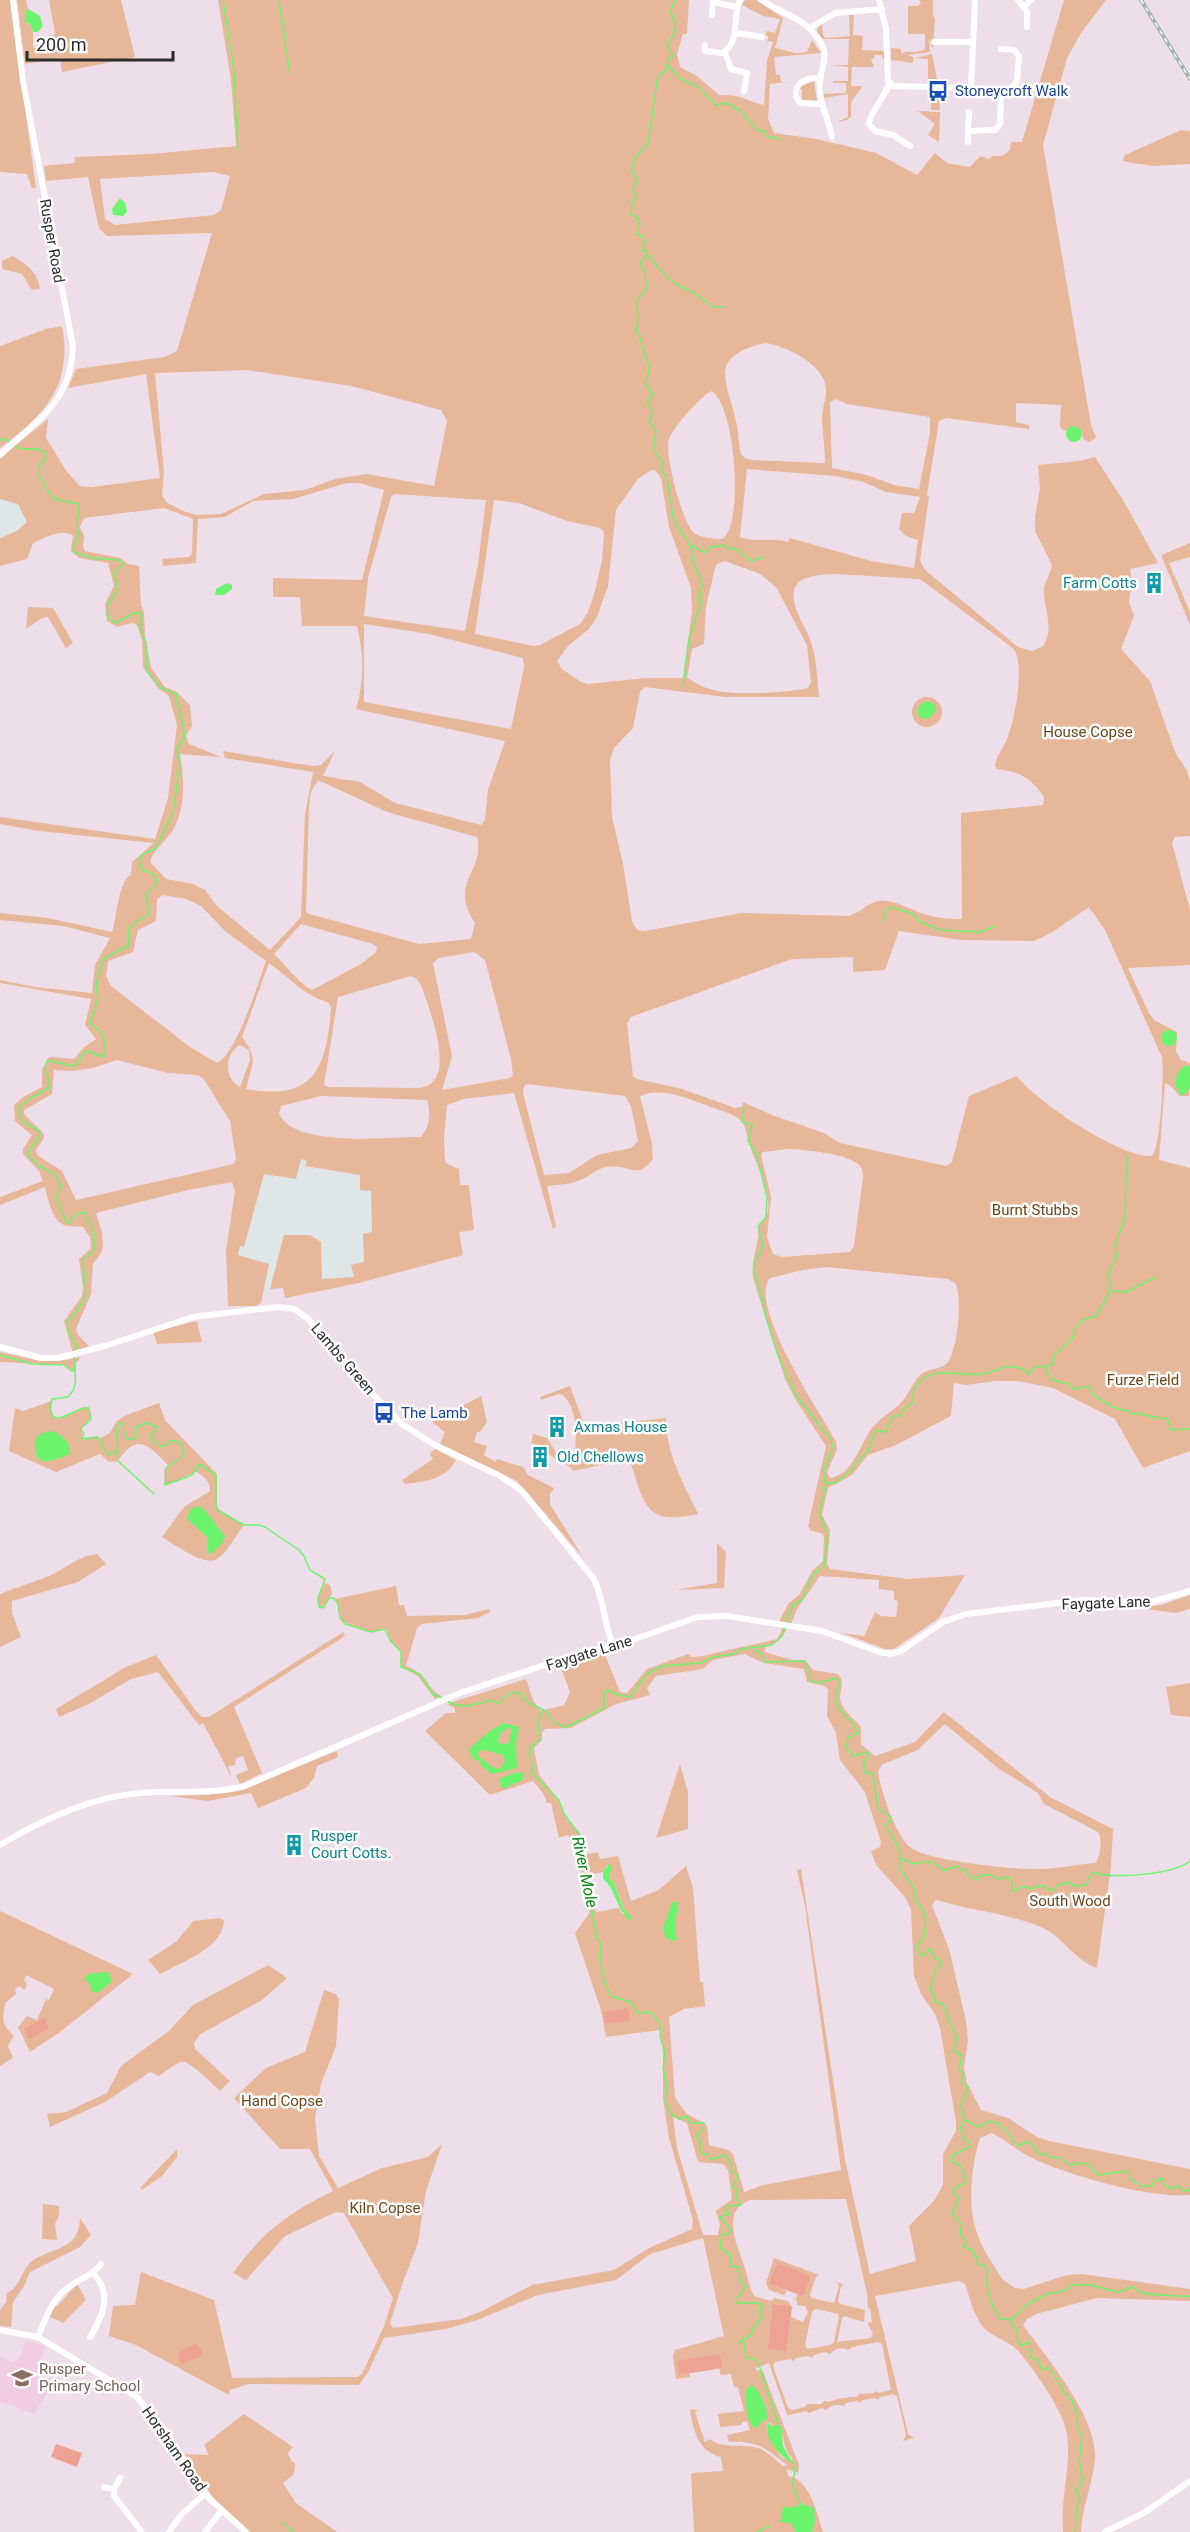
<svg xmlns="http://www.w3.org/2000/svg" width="1190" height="2532" font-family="Roboto,sans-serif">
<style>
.industrial{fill:#dfe6e7}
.education{fill:#f0cde2}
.green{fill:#e7b799;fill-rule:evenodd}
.pitch{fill:#eea294}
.water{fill:#6df46e;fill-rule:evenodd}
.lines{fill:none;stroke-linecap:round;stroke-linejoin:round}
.stream{stroke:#6df46e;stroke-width:1.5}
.minor{stroke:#fff;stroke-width:6}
.rail-casing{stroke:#a0b7ae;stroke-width:4}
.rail{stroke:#fff;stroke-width:1.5;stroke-dasharray:4.5;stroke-linecap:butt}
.labels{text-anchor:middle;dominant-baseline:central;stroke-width:5;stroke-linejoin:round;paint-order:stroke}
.transit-label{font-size:15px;fill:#164399;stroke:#fff;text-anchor:start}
.street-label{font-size:15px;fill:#2c2c2c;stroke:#fff}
.culture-label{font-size:15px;fill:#0d838f;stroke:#fff;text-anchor:start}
.park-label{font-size:15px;fill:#6e4518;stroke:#fff}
.education-label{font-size:15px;fill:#785e54;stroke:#fff;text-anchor:start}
.water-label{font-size:16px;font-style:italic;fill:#0a8713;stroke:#fff}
</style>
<rect width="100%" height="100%" fill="#eedee9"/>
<path class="industrial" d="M0,499L16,502L27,520L25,524L17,531L0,538Z
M261,1141L311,1146L306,1167L344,1174L346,1161L387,1195L367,1276L323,1283L271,1285L270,1289L257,1290L234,1257Z"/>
<path class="education" d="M25,2340L45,2346L36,2374L54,2381L34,2414L0,2401V2357L14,2362L21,2355Z"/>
<path class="green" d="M0,0H10L36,188H32L27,174L0,172Z
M17,0H26L28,9L25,13L27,24L31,25L33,32V47L39,51L50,49V38L55,33L49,0H121L135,57L62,72L60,59L25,64Z
M218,0H689L687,34H683L677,54L680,67L697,76L719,95C740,94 744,100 764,105L767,61L773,42L768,41L767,45L768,36L765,35L767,31L775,33L780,19L763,16L742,5L745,0H756L783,18L775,48L796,53L807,52L812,40L821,53L774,57L776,75H780L781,82H787L770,84L768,119L774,133L816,139L876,153L917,175L935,153L947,163L970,167L980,156L989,159L992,156H1002L1010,150L1011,142H1022L1064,0H1106L1081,33L1067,58L1043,145L1091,425L1096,437L1090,442L1083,439L1082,434L1073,426L1065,431L1060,427L1061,405L1016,403V422L1029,425V429L946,418L939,421L927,495L929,497L920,560L924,569L1018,647L1032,651L1042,647C1056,630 1043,608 1044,589C1045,581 1050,574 1052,565L1035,531V516L1040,489L1038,465L1079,461L1095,457L1123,500L1158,563L1130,569L1132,581L1129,602L1134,616L1121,649L1150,681L1175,752L1187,771L1190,781V836L1175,837L1172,843L1190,910V965L1128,968L1149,1013L1154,1020L1177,1032L1176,1051L1181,1060L1190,1063L1189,1096H1180L1170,1085L1165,1083L1159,1160L1190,1168V1451L1143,1468L1115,1419L1053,1388L1018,1381H995L966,1385L954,1383L951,1416L896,1445L868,1455L852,1475L828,1488L822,1515L830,1530L827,1564L830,1569L908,1579L965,1575L939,1618L894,1649H885L842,1633L864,1636L875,1612L881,1616L896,1617L898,1601L894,1600V1591L879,1589V1580L820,1576L797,1609L791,1624L779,1622L788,1604L800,1594L812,1571L823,1561L824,1537L823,1534L810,1530L808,1526L826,1446L797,1402L785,1379L753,1278C751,1263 756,1252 758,1237C759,1233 757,1228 759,1224C762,1220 764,1221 766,1217C775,1199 756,1164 750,1146C746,1137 748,1129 741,1121C732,1112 714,1109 703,1104C684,1097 659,1087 640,1096L652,1144L653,1159C637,1182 626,1162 606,1167C596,1169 590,1176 581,1180C570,1184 558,1185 547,1186L556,1227L553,1229L514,1093L464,1099L447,1105L444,1138L445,1161L447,1164L459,1169L460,1185H469L474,1230L459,1232L463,1255L359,1283L285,1298L283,1288L270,1289L284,1235H310L321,1242L322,1279L354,1277L351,1265L364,1262L363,1234L372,1232L371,1191L360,1190V1175L305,1166L307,1161L301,1159L296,1179L264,1174L244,1247L240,1246L238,1255L269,1264L261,1303L256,1306H228L226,1251L235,1191L232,1182L188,1190L96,1213L102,1232L103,1247L100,1255L93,1264L91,1294L76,1329L78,1335L89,1346L73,1353L64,1321L82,1296L83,1287L79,1259L91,1248L90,1237L83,1227C77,1226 73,1227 68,1226C53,1225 48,1199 45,1187L0,1205V1197L43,1181L39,1171L23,1154V1149L32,1135L15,1121L14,1105L23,1097L42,1087V1069L48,1058L52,1057L74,1059L84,1047L96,1039L85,1025L91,999L0,983V980L35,987L92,993L95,965L110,938L63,926L0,920V913L48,918L112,932C117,918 118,881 131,875L132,862L154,843L39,831L0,824V817L155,839L168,798L177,725L169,696L159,689L143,667L142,640L137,625L132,623L117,627L107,621L105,604L114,586L108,563L79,558L71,551L73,535C59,529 46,537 33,543L27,559L0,566V538L17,531L27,522L18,504L0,499V458L48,419L46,438L67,472L80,486L92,487L160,478L146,374L68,388L76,369L165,357L177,351L212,233L107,236L99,228L88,177L46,181L44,166L75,163V157L152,154L236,146L231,80ZM213,172L230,176L221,210L214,215L115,225L105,219L100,179ZM765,343C785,345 825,365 826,388C827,399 821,410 822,421C823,435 825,449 825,463L753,460L745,458L741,454C738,443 739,432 736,421C726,378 708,357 765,343ZM248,370L351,386L441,410L447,421L434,486L367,474L335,479L305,490L264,494L221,514L197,515L183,511L166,502L162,495L164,472L155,373ZM711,391C734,401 745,520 723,539C715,539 699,538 693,532C682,520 664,454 669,439C673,427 701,397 711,391ZM836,399L847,404L930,417V433L919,489L894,485L867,475L832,468L830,402ZM747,469L835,476L863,482L886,492L920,497L914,513H902L899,529L906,536L918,540L914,568L871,561L790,538L788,542C772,537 757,543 740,537ZM651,470H655L661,478L669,527L691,588L692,611L683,678H645L588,684L581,682L562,669L557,661L568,646L589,629L597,617L608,586L616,510L638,479ZM347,483H359L384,490L362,580L273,578V597H300L302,626H357C364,652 364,684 356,709L505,741L488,790L485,820L481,825L395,803L360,782L323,776L335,751L321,765L312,766L223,751L225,758L313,772L305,815L301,917L270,950L217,906L205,890L193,884L166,879L151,863C150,851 169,840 174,828C186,805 184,778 180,754L221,757L189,744L186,736L192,726L190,705L177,692L165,687L151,668L145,636L144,612L141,605L139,566L128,564L120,558L85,551L83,546L84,536L80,527L84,518L164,508L193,519L192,554L189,557L162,559L163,566L196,563L198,519L225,517L253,501L293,499ZM394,494L486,500L478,564L465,631L364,616L368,578L391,497ZM494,500L519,503L567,521L600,528L604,532L602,561L594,595L588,612L580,624L540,645L534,646L475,634ZM725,561L760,574L776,587L807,645L811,682L808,688C785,693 736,696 713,690C704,688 696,683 687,678L692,649L704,644L706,607L715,568L717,564ZM837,574L920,579L1014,649C1025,666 1015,718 1008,736C1005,747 996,755 995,766L997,769C1020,772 1030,777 1044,797L1043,805L961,813L962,919C949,919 936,918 924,914C909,909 894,899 878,901C867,903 859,914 848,916L741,913L645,931L637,930L632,921L623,864L612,817L610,759L614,748L633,728L640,692L645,687L726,697H819C817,677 817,656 809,637C804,623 786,599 797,584C804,575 826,574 837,574ZM364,624L429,634L523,658L524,667L511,729L364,702ZM318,780L387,812L477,837C485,874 448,881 475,923L471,939L419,944L306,913L309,806L311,792ZM163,895L186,899L201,906L225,931L266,961C259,981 236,1055 217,1063L190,1047L111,986L106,976L108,961L133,952L138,930L156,921L157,899ZM1089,907L1105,930L1162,1057C1164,1072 1161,1146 1152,1156C1119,1157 1038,1103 1017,1076L969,1096L952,1162L946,1166L840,1143L824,1133L772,1115L743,1102L742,1107L735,1108L682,1089L637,1079L633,1076L627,1023L631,1017L792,959L853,957V972L885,970L899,931L961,940L1034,941L1051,933ZM301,924L373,944L377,947L376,952L361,964L312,990C296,981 287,966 274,954ZM474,952L485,960L511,1059L513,1075L510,1078L442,1090L452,1056L433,963L439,958ZM269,963C293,980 300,993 329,1003L331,1007C327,1067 315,1102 246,1089C252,1064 259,1059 242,1037ZM411,976L417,979L421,985C429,1009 461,1086 417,1088L328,1087L324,1085L338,997ZM240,1045L249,1050L250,1060L240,1087C224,1079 224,1053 240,1045ZM117,1060L168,1073L198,1075L203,1078L230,1121L236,1159L234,1164L76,1200L62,1171L37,1155L36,1150L44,1138V1134L24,1114V1110L52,1094L54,1070L72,1071L93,1068ZM527,1084L625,1096L631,1106L638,1141L631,1148L597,1155L569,1173L544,1175L523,1093L524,1086ZM322,1096L427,1100C431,1111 430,1127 421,1137C387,1137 295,1148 279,1114L281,1106ZM787,1149C802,1149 847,1154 858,1164C862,1167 863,1172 863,1177L854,1246L850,1252L782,1257L773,1254L767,1237L771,1197L761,1155L763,1152ZM826,1267L948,1279L956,1284C962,1300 958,1347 948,1362C943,1369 931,1368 923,1373C914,1379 911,1390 904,1399C896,1410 882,1416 873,1427C860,1442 854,1475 830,1478L827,1473L837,1449L836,1441C821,1414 747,1304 770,1278L803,1270Z
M919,0H933V17L935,18L933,49L929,38L930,52L907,55L902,52H916L925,49V34H908V6H918L921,3Z
M849,15H854L853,35L863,36L862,50L885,51V59H883L882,55H874V59H871L874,67H852L851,86H863L851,102V117L847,120L837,122L848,117V94L824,98L823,94L846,93V83H833V81H848V67L832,65H848L849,39H823L817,32L818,25L822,23L823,35L826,38L850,36Z
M891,48L901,49V53L913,57V63L891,60Z
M932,54L938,84L928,83V59L915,58Z
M814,81L817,101L802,100V89H799L800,87Z
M931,91H938L940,110H931Z
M918,111L940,112L939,142L928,135L935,124Z
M1181,130L1190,131V164L1152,166L1122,161L1125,155Z
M13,256C27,265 38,272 40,289L32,290L22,274L2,269V261Z
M62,326C73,386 45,414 0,448V346L46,329Z
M1190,543V557L1169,563L1190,612V625L1161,555Z
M28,607L53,608L73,643L66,648L48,617L42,618L26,629Z
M912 712a15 15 0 1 1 30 0a15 15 0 1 1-30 0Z
M197,1321L202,1342L157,1344L153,1332Z
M0,1352L41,1361L65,1360L81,1357L76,1363V1370L72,1371L64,1365L0,1362Z
M570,1386L585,1427L666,1418C666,1454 683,1482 698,1514C666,1520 650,1522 638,1486C635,1477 633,1467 628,1459L573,1471C564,1459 554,1464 543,1446L531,1443L533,1434L547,1438L557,1454L574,1462C576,1440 580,1412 563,1395L558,1394L541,1400L540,1397Z
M481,1396L487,1422L480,1432H477L474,1442L487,1446L484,1455L496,1462L497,1459L523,1467L528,1475L554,1488L550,1494V1504L582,1556L517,1481L440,1444L445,1432L432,1422Z
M51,1401V1413L57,1419L83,1407L89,1408L91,1418L81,1428L83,1440L95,1437L99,1439L110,1433L116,1422L124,1416L159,1403L165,1420L217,1474V1508L244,1525C236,1535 228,1552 217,1559C204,1567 174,1544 162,1537L184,1507L210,1491C209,1480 205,1477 196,1472L165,1485L164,1471L168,1465C149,1445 137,1432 118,1461L109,1462L100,1454L56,1472L9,1451L15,1408L23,1411Z
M435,1449L456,1460C445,1480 426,1481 405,1484L402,1480L433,1459L430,1454Z
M717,1543L726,1552L724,1588L675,1590L717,1583Z
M97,1554L106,1564L78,1582L12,1601V1613L21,1637L0,1647V1594C16,1587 33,1583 49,1576C65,1569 80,1555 97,1554Z
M325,1583L330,1585L332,1594L321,1608C313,1600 321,1592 325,1583Z
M396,1586L399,1605H404L407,1616L465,1615L489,1609L490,1612L478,1618L422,1624L417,1628L406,1666C428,1674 425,1686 441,1696L435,1699L418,1676L401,1667V1652L390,1640L387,1630L383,1628C380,1629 377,1631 374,1632C368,1633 342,1623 340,1618C338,1611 339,1605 335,1599Z
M1190,1595V1609L1175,1613L1140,1608L1161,1605Z
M783,1627L787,1628C782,1639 776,1644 766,1647L764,1652L793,1660H805L813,1670L838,1674C847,1683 837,1692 841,1703C845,1712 854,1719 861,1727V1744L875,1756L915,1742L944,1712L1050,1797L1113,1829L1111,1866L1097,1968C1075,1961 1065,1939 1045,1929C1010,1913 972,1911 936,1900L932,1905L949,1949L966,2021L968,2041L964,2067L967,2083L981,2110L1008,2118L1037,2137L1049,2141L1190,2169V2195C1151,2199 1066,2175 1030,2157C1016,2150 1005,2139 991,2133L980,2138C972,2164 967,2203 976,2230C981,2248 993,2263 1002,2279L1015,2288L1024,2289L1067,2275L1082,2274L1190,2289V2301L1097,2298L1036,2314L1027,2319L1023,2325C1046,2357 1098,2417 1095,2459C1093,2483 1082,2507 1081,2532H1063V2530C1060,2496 1073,2462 1066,2429C1061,2408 1029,2361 1014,2347C1004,2339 992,2337 983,2327C974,2316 970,2298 965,2284L959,2281L875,2296L908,2434L914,2438L903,2441L906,2435L897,2396L893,2394L880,2397L878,2400L875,2398L863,2400L860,2403L857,2401L846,2403L844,2406C838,2404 830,2405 826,2410L822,2408L809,2413L806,2411L789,2415L788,2417L769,2363L756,2368L757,2371L762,2369L799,2465L798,2473L787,2469L788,2476C810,2479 817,2514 823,2532H694L691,2473L723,2471L721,2457C699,2453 692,2428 690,2409L698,2410L695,2412L705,2442L710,2439C722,2450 743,2443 758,2448C767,2451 775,2460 783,2466H788C767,2449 757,2440 729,2442L727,2435L750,2430L747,2421L742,2422V2425L720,2427L718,2414L744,2411L738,2387H734L731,2374L721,2375L719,2369L722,2368L679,2375L689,2373L690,2377L676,2379L673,2356L675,2350L724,2336L703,2238L650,2254L616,2280L538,2295L477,2320L446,2329L384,2338L368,2372L359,2385L249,2384L230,2390L229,2395L136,2345L109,2336L113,2306L135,2305L141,2272L214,2300L232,2378L357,2377L362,2374L384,2326L393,2298L344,2213L336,2212L285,2236L246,2280L233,2273C264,2231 287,2214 333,2191L310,2149H280L234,2098L266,2068L305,2052L324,1990L336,1994L339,1999L336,2046L321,2084L315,2118L319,2156L338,2188L382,2168L428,2157L442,2144L426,2191L418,2243L403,2282L390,2323L393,2328L461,2319L480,2312L532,2285L614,2270L649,2248L692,2229L693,2220L669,2138L663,2099V2053L660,2030L606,2037L601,2010L575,1933L590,1912L581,1864L588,1862L587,1859L577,1861L568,1835L559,1838L551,1803H547L543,1793L533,1781L490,1795L425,1731L446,1713H455V1708L447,1704L526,1679L533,1700L541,1711L564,1705L570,1692L560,1666L604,1652L620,1692L627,1693L647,1669L688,1654L692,1657L702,1656L777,1639ZM744,1654L764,1663L804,1669L807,1682L824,1686L828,1689L827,1716L836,1733L840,1760L865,1792L881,1842L880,1847L871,1851L876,1865L905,1897L911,1910L914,1976L921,1994L935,2014L940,2028L956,2122V2131L943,2154V2185L934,2201L909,2226L916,2261L870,2274L845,2159L801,1869L797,1870L805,1906L841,2170L760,2186L744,2192L733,2154L728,2150L709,2145L707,2125L687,2114L675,2098L669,2017L684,2009L705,2006L703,1982H700L693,1888L686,1866L659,1890L631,1901L618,1856L600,1859L598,1852L582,1855L579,1831L567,1820L559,1800L539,1775L534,1748L542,1740V1733L545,1729L571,1728L616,1704L650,1695L647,1688L656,1676L703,1669L713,1660ZM945,1724L998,1768L1038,1793L1044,1804L1098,1832C1103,1840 1100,1855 1096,1863C1079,1864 1062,1868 1045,1869C1023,1871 925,1861 910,1847C894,1833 881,1791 878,1771L883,1764L918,1750ZM607,1865L611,1869L609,1878C619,1886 619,1904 628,1915L622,1914L619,1908L596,1912L590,1875L603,1872ZM673,2117L687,2123L698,2162L723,2164L728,2170L732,2199L716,2211L720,2225L718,2235H703L677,2148ZM846,2199L867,2294L868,2308H870L872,2322L867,2323L873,2333L871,2338L837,2342L842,2318L844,2316L864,2322L865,2310L840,2304L838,2301L841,2286L844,2285L837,2282L839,2286L834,2303L811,2298L810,2294L816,2277L819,2275L774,2258L766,2283L769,2290L784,2295L787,2291L769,2284L804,2296L797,2294L796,2299L792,2298L797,2301V2305L805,2306L808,2312L803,2322L791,2317L787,2351L773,2304L791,2306L788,2301L774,2298L772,2301L754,2296C749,2287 748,2277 745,2268C738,2248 719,2209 751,2200ZM816,2309L838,2314L839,2317L834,2342L831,2345L807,2349L805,2345L812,2312ZM878,2342L882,2344L891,2390L879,2393L876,2391L874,2393L859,2394L856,2397L842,2398L828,2402L824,2401L821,2404H807L805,2407L792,2410L788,2408L773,2366L775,2362L790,2359L794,2361L796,2358L809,2356L812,2358L814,2355L826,2352L830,2354C835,2348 842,2347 848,2350L852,2347ZM770,2422L773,2427L779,2425C785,2438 783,2449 793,2460L782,2458C776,2448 765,2435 767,2423Z
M343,1632L345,1636L234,1707L262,1773L240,1784L236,1775L248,1770L243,1756L236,1758L235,1765L228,1766L232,1778L203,1723L199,1725L158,1672L131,1679L89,1704L59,1717L56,1709L126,1667L156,1655L196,1711L202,1717H209Z
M1190,1683V1717L1171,1715L1166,1687Z
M337,1751L338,1757L317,1766L314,1778L306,1788L258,1808L251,1793L208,1801L170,1796L208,1795L241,1790Z
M680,1764L688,1792V1829L656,1838Z
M0,1911L133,1974L60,2032L30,2052L18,2027L27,2016L37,2020L46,1999L49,2000L54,1989L26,1975L24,1981L27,1983L25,1990L19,1986L15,1989L16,1994L5,2003C3,2022 0,2022 14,2036L8,2046L13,2058L0,2066Z
M219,1918L224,1920C224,1948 179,1963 160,1974L148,1960L177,1941L193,1921Z
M268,1965L287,1978L262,2000L199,2035L194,2043L195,2049L230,2081L220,2091C212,2084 190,2059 180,2062C173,2065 165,2072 159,2076L150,2072L105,2102L50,2127L47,2114L66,2112L107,2093L121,2066L169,2031L193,2005Z
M177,2149V2157L162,2176L142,2190L140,2188Z
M43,2204L59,2206V2215L55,2224L57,2240L42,2239Z
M80,2218L91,2235L80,2247L30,2272L23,2288L13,2302L11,2327L0,2326V2310L6,2302L7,2293C20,2287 21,2272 30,2263C49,2246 79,2253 80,2218Z
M78,2285L86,2300L63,2323L50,2317L53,2308C63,2304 68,2290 78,2285Z
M244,2414L293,2447L288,2453L291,2461L295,2463L294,2474L283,2483L296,2503L337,2532H250L215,2502L183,2454L209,2455L204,2445Z"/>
<path class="pitch" d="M628,2008L630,2020L605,2024L603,2012Z
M44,2018L49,2028L29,2039L24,2029Z
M777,2263L811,2276L803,2296L769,2284Z
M773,2304L792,2306L787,2351L768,2349Z
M196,2343L203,2352V2355L181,2364L177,2353Z
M720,2354L722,2368L679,2375L677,2361Z
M56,2444L82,2453L77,2467L51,2457Z"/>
<path class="water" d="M28,9L40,16L43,26L38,32H33L31,25L25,22V13Z
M120,198L125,203L127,212L123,216L113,215L112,209Z
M1066 434a8 8 0 1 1 16 0a8 8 0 1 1-16 0Z
M227,583L232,585V589L224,595H215L216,589Z
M928,701L935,705L936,711L928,719L921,718L917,714C918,707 921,702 928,701Z
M1161 1038a8 8 0 1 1 16 0a8 8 0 1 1-16 0Z
M1186,1065L1190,1067V1089L1182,1096C1172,1087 1174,1073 1186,1065Z
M53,1431C63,1436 71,1442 70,1454C49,1462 33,1470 35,1439L42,1433Z
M200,1506C211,1515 216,1526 225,1536L223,1542L211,1554L207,1552L208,1538L187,1519L190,1509Z
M504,1723L519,1727L516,1744L517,1768L492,1774L480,1765L481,1762L472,1758L469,1749C481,1739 488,1731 504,1723ZM509,1727L512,1729L508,1744L498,1743L500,1734ZM485,1750L503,1755L505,1761L500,1769L494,1768L478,1756L479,1751Z
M517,1772L524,1773L523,1780L505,1788H501L499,1779Z
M609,1864L612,1866L609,1878L614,1883L623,1908L632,1918L630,1921C615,1907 616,1889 603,1879V1872Z
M672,1902H677C678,1918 673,1921 677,1939L673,1941L666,1938L663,1929Z
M108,1972L112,1981L98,1993L91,1991L90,1983L84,1979L88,1974Z
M751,2385C761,2390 767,2408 768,2419L761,2422L756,2429C745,2422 746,2403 746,2390Z
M768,2422L773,2427L778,2424L782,2428L783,2446L794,2465C781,2456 763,2440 768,2422Z
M801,2504L814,2508L815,2520L812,2532H796L791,2523L780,2522L783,2507H796Z"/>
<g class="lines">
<path class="stream" d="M223,0L234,71L238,150
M279,0L290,74
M675,0L670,13C679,23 676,34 667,45L673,56L668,59L666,71L661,74L657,81L648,144L635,158L631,170L638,180L633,190L636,197L632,203L631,214L639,219L637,234L643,237L645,243L642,251H647V255L640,264L645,271L647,289L638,298C635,311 641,316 636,331C642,337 643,356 650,367L645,384L653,394L647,401L652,412L650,423L656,431C653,441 653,455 663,462L661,470L667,477L673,517L678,529L690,543L693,561L703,585L699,590L701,596L698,598L701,602L689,639L683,686
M668,65L679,78L698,87L716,105L726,103L741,111L756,129L764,131L766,136L781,139
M648,255L666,276L678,285L694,293L713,307H723
M0,440L5,439L10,442
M13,445C23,453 34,445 44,452L46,457L40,466L39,474L47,490L55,499L78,504C82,513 74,521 79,534L73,547L74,552L91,558L119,560L122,563V566L114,572L118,590L108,604L107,615L115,623L134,613H141V630L146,643L147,671L161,688L176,694L185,737L177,750L180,764L173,813L156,848L143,854L139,860L141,869L153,874L157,880L155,886L146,893L149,913L128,929L129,945L103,959L96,984L98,999L90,1023L104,1035V1057L86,1051L76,1065L72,1066L48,1060L45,1067L50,1087L29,1099L18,1108L22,1121L39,1131L40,1136L27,1154C31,1158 37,1165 41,1167C55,1175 54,1170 61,1187L56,1197L66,1222L69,1223L76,1214L84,1212L95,1234L94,1251L83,1259L86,1294L79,1308L67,1322L69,1334L77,1345L76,1350
M690,544L705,553L711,547L724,545L728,549L735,548L751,561L764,557
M883,921L886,911L892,907L913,914L919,921L940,930L980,932L996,926
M744,1107L742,1122L752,1125L748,1141L756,1153L767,1197L766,1217L758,1226L763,1246L754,1265V1272L762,1296L764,1311L777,1353L795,1394L831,1440C837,1454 817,1469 826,1483L819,1514L828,1533L824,1566L817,1571L810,1580L802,1600L793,1605L786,1622
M1114,1248L1125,1217L1127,1156
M1111,1291L1126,1292L1156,1277
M0,1355L32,1364L64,1365L71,1371L75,1370
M74,1357C73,1371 81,1384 68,1397L52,1399L50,1408L53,1417C65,1421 76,1407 89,1408L91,1420L81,1428L84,1435L82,1439L98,1437L108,1455L118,1451L116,1427L120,1422L123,1424L124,1436L130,1440L136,1438V1427L147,1423L157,1427L150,1438L160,1446H165L171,1440L183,1444L182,1457L166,1468L165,1485L192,1475L199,1464L216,1475V1506L219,1511L244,1525H259L265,1527L299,1550L304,1556L310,1570L325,1579L318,1598L319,1607L323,1608L329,1598H334L338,1604L340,1618L345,1624L371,1632L385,1629L390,1640L401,1652V1667L420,1674L433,1694L442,1698
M1047,1366L1052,1364V1357L1072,1339L1076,1327L1083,1320L1096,1316C1102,1304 1116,1289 1108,1275L1117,1256L1116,1251
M1046,1368L1047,1372L1052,1380L1069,1384L1074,1389L1089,1386L1093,1395C1105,1402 1114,1410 1129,1411L1132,1414C1144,1411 1154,1421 1167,1418L1171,1430L1190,1429
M117,1455L118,1458
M118,1461L154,1494
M826,1483H835L849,1472L868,1450L876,1431L886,1432L893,1416H900L906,1407L913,1403C914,1399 912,1394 914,1390C925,1363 961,1377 982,1374C1004,1370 1002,1362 1026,1370L1028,1375L1036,1366L1046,1367
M754,1650L761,1654L765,1662L803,1661L809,1668L810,1680L818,1683L837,1678L840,1684C826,1709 849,1713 859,1732L848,1738L846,1748L854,1756L866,1752L869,1754L864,1762V1772L873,1774L878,1808L891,1817V1821L885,1825C897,1847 901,1841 900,1870L914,1888V1899L923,1910L926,1920L924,1937L916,1946L920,1955H924L930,1949L933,1953V1957L940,1960L941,1965L936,1969L930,1990L935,1995L934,2002L942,2003C949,2014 949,2026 957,2036L954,2051L962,2056L959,2069L964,2074L961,2081L968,2088L961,2104L964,2121L960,2129L964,2132L963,2138L967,2140L970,2146L952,2156V2161L961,2166L966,2182L954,2189L953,2193L959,2197L952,2214L962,2225L960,2233L966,2241L964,2247L974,2251L975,2257H978L977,2264L983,2265L988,2271C984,2290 991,2304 1000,2319H1009L1017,2331L1018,2341L1021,2346L1029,2342L1031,2357L1039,2361L1042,2371L1047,2367C1058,2375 1060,2393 1072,2400L1075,2410L1078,2413L1077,2426L1082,2436L1079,2461L1083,2480L1076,2491L1080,2498L1077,2506L1075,2532
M447,1701C462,1710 476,1704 492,1700L498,1704L509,1693H521C525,1706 540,1705 547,1713C553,1720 556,1726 566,1727L604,1708V1693L607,1690L618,1695L630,1697L647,1674L662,1666L701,1663L713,1657L734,1654L741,1649L772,1645L782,1636L785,1627
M541,1712L538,1727L540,1740L530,1747L533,1774L559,1800L564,1814L580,1835L582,1860L597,1938L601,1943C600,1960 601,1984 613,1997L631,2002L637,2013L650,2012L660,2023V2037L665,2051L663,2069L667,2087L665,2101L671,2114L680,2119L687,2116L690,2123H704L703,2130L696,2136L700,2140V2150L703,2154H709L710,2160L725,2155L732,2164L731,2170L738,2176L733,2187L739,2190L736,2196L741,2205L729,2206L725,2211L730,2214L720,2217L731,2230L729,2234H722L720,2248L731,2255L730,2266L738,2267L741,2281L746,2286L738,2298L737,2303H758L763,2306L758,2312L762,2318L752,2330V2334L739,2342L744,2343L746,2358H754L759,2365L778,2424
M901,1858L914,1864C930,1860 931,1860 944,1871L956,1866L961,1870H967V1874L977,1880L979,1876C986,1874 991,1873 997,1879L1009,1877L1012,1883V1892L1024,1886L1031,1889L1040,1885L1053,1891L1058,1885L1070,1882L1073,1886L1086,1885L1093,1872C1113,1880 1174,1874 1190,1861
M965,2120L979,2127C982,2126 985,2123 988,2122C999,2118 1013,2139 1018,2146L1029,2141L1040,2155L1044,2153L1050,2157L1060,2158L1071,2166L1076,2163L1088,2164L1098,2175L1126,2171L1129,2172L1130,2178L1141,2186H1152L1154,2181L1162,2178L1164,2185L1170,2188L1179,2186L1182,2190L1188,2191L1190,2186
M1011,2320L1028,2304L1047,2294L1064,2291L1073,2285H1090L1118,2292L1132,2287C1135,2288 1138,2291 1141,2293C1144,2294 1186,2297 1190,2296
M794,2466C796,2473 794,2474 793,2480C792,2488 797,2498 801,2504
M281,2522L294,2532
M756,2532L770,2526"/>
<path class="minor" d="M762,0C776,11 797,16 809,28C838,57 817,63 820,92C821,107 829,121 832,137
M879,0L886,29L888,80L892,86L1011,89L1017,81L1019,56L1014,50L1001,49
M1018,0L1027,12V27
M713,2L737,7
M1024,7L1031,0
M712,15L713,1
M810,28L835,13L882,9
M736,33L762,37
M934,42H972
M705,45V51L723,53C742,38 731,18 740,0
M725,52L731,69L747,73L744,92
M820,79C804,75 788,88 800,103L822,104
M889,84C885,97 869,114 869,124L875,131L893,135L910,146
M971,89L975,0
M969,112L968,131L995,130L1000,124L1001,90
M968,142V131
M0,455C37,420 71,403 73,346L23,81L13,0
M0,1347L41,1358H58L108,1345L193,1317L278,1307L295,1309L308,1319L357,1378L402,1424L433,1444L500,1476L521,1490L594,1579C604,1600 604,1624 613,1646
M0,1845C43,1819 90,1797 140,1793C176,1790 211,1795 245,1786L460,1693L578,1654L623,1643L698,1617L727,1616L822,1631L879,1652L891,1654L901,1651L943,1622L966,1614L1084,1600L1148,1603L1190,1591
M0,2330L38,2337L137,2397L165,2431L210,2499L246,2532
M38,2337C46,2318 52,2298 70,2286C81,2278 92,2276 101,2264
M90,2337C103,2316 113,2294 93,2273
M120,2478L114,2489V2496L142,2532
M104,2487L114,2489
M169,2532L182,2514L206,2493
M205,2532L221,2511
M1105,2532L1144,2513L1190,2481"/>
<defs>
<path id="rail" d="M1141,0L1190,79"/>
</defs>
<use href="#rail" class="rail-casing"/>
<use href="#rail" class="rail"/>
</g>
<defs>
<symbol id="bus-bare" viewBox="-9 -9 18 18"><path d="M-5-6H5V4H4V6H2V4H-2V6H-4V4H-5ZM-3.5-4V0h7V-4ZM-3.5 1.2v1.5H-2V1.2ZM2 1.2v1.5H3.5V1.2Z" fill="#1a4fb4" stroke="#fff" stroke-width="2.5" paint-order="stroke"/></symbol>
<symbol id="building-bare" viewBox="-9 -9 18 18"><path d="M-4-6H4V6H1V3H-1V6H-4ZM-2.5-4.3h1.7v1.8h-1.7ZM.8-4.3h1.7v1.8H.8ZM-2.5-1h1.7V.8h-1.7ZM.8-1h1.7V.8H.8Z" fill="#0f9aa8" stroke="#fff" stroke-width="2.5" paint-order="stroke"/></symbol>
<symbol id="school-bare" viewBox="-9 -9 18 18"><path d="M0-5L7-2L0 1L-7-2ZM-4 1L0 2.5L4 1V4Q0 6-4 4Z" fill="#8d6e63" stroke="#fff" stroke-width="2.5" paint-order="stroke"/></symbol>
</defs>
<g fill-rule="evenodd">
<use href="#bus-bare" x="923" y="76" width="30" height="30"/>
<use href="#building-bare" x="1139" y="568" width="30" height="30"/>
<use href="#bus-bare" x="369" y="1398" width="30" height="30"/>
<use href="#building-bare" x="542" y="1412" width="30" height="30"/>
<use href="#building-bare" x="525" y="1442" width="30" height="30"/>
<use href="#building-bare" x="279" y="1830" width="30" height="30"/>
<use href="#school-bare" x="7" y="2363" width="30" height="30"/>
</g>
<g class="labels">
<g class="transit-label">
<text x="955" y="91">Stoneycroft Walk</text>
<text x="401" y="1413">The Lamb</text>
</g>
<g class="street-label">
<text transform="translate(52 241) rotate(80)">Rusper Road</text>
<text transform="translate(343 1359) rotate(49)">Lambs Green</text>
<text transform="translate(1106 1603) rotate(-2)">Faygate Lane</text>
<text transform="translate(589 1653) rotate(-17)">Faygate Lane</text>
<text transform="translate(174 2449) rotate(55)">Horsham Road</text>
</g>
<g class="culture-label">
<text x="1137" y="583" text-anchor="end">Farm Cotts</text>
<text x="574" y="1427">Axmas House</text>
<text x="557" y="1457">Old Chellows</text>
<text x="311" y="1836">Rusper<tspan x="311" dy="17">Court Cotts.</tspan></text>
</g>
<g class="park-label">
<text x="1088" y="732">House Copse</text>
<text x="1035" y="1210">Burnt Stubbs</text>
<text x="1143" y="1380">Furze Field</text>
<text x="1070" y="1901">South Wood</text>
<text x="282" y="2101">Hand Copse</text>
<text x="385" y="2208">Kiln Copse</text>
</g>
<g class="education-label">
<text x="39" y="2369">Rusper<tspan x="39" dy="17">Primary School</tspan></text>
</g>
<g class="water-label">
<text transform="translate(585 1872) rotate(78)">River Mole</text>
</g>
</g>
<path d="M27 51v9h146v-9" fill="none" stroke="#2c2c2c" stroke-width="3"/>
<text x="36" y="51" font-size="18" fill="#2c2c2c" stroke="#ffffff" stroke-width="4.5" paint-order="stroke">200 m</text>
</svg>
